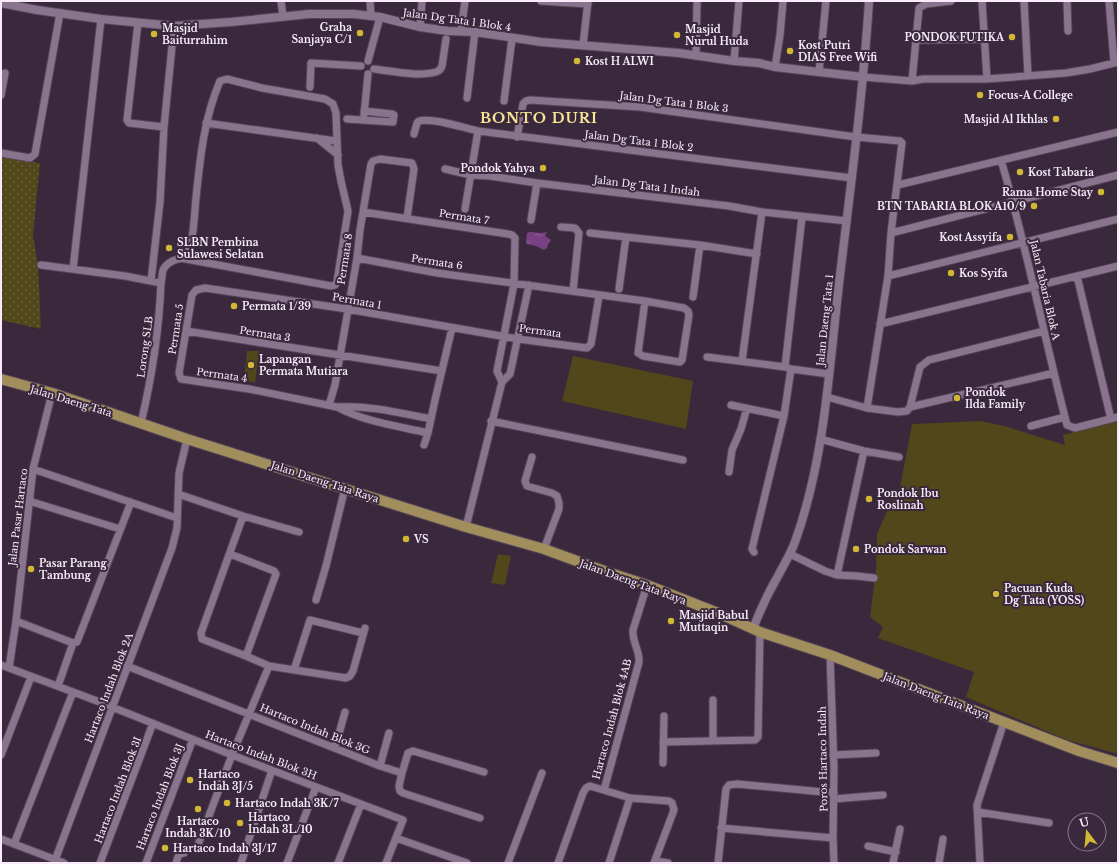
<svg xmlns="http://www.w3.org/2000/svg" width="1119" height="864" font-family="'Libre Baskerville',serif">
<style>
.grass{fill:url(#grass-dots)}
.park{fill:#51471b}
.water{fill:url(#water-ripples)}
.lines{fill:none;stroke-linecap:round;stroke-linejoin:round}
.minor-casing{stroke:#554557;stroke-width:9}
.tertiary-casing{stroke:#554557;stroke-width:10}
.primary-casing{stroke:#554557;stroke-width:12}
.minor{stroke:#89748d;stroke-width:7}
.tertiary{stroke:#89748d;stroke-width:8}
.primary{stroke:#a28d5c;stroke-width:10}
.poi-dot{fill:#d2b735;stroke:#3a283d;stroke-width:1.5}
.labels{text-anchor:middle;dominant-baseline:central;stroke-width:4;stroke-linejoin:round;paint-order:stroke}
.street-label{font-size:10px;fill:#f8ecfa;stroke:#3a283d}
.poi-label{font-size:10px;font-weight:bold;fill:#f8ecfa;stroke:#3a283d;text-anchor:start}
.district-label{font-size:14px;font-weight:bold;letter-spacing:1px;fill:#f6e395;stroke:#3a283d}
</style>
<defs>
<pattern id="grass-dots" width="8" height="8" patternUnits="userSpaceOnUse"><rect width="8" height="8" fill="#51471b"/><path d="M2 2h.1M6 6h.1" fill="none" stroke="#6b623d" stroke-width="1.8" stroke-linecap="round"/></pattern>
<pattern id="water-ripples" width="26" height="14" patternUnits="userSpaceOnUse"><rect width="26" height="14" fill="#794083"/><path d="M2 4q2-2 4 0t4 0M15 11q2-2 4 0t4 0" fill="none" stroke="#8d5c95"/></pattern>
</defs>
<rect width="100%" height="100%" fill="#3a283d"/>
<path class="grass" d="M1,157L40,163L33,235L38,265L41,329L1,320Z"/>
<path class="park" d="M247,351H259L255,383L244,380Z
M573,356L693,381L686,429L562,401Z
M981,421L1004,426L1065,445L1063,435L1118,421V754L1067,740L966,697L974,672L878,638L883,627L870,617L876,570L877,534L889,507L900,487L912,424Z
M498,554L511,556L505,585L491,583Z"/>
<path class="water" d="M530,232L541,233L547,232L545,236L551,240L548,244L547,248L544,250L536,246L527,244L526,242L527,233Z"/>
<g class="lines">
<defs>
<path id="minor" d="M281,1L283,17
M370,1L371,16
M541,1L588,4
M982,1L987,79
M1024,1L1028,76
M1067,1L1068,31
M1109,1L1114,63
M926,4L951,1
M138,23L127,120L129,123L164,127
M420,27L422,1
M461,31L465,1
M917,40L985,39
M583,45L588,1
M696,56L697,1
M368,61L380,17
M734,61L739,1
M775,67L780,35L783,1
M374,69C392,71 418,77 436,72C439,71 441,69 442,66L446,39
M819,72L826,1
M863,77L912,81L923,79H987L1066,73L1090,69L1118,62
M912,81L919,8L926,4V1
M310,87L311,63L361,66
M1,95L5,73
M467,98L475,32
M504,101L512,39
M364,115L368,74
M347,119L393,122L394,115L392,114L364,111
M206,123L336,141
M414,134L417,123L419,121C432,117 464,128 478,131L852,178
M517,137L523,104L526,101L530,100L640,107L856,137L900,141L902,143L891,233L888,276L867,408
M317,138L338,155
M1,153L30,158L35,154L60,13
M1001,160C1027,248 1044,337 1067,425L1075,428L1118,417
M445,169L471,175L490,176L537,183L729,206L762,212L847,221
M898,185L1118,132
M465,209L478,131
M363,212L508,234L512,235L515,238L514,284L497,371L502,382
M531,220L537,183
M561,227L575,228L579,233L573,291
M590,233L626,237
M891,233L1118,175
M357,258L437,273L645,301L684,308L688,311L689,315L682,360L680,362L643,356L638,353L645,301
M41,265L125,276L161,283C159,331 152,377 141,423
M73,269L101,19
M888,276L1118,219
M1077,276L1111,419
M151,281L160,202L164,127L174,26
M161,283C162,279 162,274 163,270C167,262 178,257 186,259L331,286L335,285L337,282L348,211L341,181L338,165L336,113L333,104L325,99L262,88L227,79L220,81C204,118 200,159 196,198C194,219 194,239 186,259
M619,289L626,237L700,245L757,254
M693,297L700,245
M880,324L1118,266
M186,331L442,371
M707,357L785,367
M742,361L762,212
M791,369L829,374
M827,397L867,408L898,412L907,411L910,407L1054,373
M329,405L335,385L357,258L360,230L371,164L373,161L380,159L412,163L414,169L407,218
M731,405L784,416
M337,407C369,405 400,413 431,419
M910,407L920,367L929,360L1044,331
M491,421L683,460
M1031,426L1065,417
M428,433C398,426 365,422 337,407L249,389L181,379L179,373L192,295L196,290L205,288L347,309L518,339L587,348L591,344L599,296
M820,439L864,451L899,457
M424,445L428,433L435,400L452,328
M864,451L837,575L857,576L874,578
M532,457L525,481L527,486L552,493L557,496L559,503V509L544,549
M33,469L177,518
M729,472L732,450L741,429L747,408
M178,494L243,516L299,532
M29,501L120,529
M243,516L201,633L202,639L246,656L269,666L346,678L350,676L353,671L365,628
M466,527L502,382L510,374L529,285
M754,552L752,549L784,416L791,369L785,367L802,217
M230,554L274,571L276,574L246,656
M790,554L825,571L837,575
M316,600L326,566L345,488
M16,621L73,643L77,642L131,502
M830,655L834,768L833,838L834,863
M1,665L97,701L232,755L403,820L386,863
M127,666L380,766L402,773L408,753L413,751L484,772
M9,668L16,621L33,469L52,393
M294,670L310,620L363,633
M58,686L73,643
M713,741V700
M663,742L755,740L758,737L760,632
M335,748L345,712
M1,755L31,677
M833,755L876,753
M663,763L664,716
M380,766L389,733
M402,773L399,786L400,791L403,793L480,818
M604,790L639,662C640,651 632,642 633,630L647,585
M834,799L883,795
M978,812L1049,823
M721,828L833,838
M396,838L467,863
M1,839L64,863
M14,844L73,692
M868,846L896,852
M196,850L232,755L269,666
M655,861L668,863
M54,863L172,548L177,528L179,473L187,439
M100,863L153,723
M146,863L193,739
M176,863L179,854L184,853
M241,863L272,770
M287,863L316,787
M338,863L361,804
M508,863L542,773
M558,863L583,793L586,788L590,786L630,798L669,801L672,803L674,810L654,863
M609,863L630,798
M718,863L726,789L729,785L737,784L834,793
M893,863L900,829
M939,863L943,839
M980,863L977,805L1004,722"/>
<path id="tertiary" d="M1,3L37,10L101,19L174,26L231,22L309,14H354L380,17L420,27L448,31L475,32L541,42L679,53L734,61L759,63L775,67L863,77
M753,629C760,610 768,593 778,576C784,564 792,552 796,539C825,457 829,369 839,284C850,190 863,96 869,1"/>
<path id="primary" d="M1,379L52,393L187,439L466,527L544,549L607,572L647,585L718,613L760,632L830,655L1079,751L1118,763"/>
</defs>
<use href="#minor" class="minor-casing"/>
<use href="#tertiary" class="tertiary-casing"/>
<use href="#primary" class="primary-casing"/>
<use href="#minor" class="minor"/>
<use href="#tertiary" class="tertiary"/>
<use href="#primary" class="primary"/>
</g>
<g class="poi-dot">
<circle cx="360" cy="33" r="4"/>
<circle cx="154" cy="34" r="4"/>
<circle cx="677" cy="35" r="4"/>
<circle cx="1012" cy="37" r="4"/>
<circle cx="790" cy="51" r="4"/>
<circle cx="577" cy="61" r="4"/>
<circle cx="980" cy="95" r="4"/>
<circle cx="1056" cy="119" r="4"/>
<circle cx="543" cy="168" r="4"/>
<circle cx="1020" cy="172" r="4"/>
<circle cx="1101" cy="192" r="4"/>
<circle cx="1034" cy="206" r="4"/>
<circle cx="1010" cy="237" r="4"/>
<circle cx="169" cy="248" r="4"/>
<circle cx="951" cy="273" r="4"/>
<circle cx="234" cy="306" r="4"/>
<circle cx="251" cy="365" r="4"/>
<circle cx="957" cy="398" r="4"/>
<circle cx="869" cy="499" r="4"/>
<circle cx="406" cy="539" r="4"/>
<circle cx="856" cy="549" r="4"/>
<circle cx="31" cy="569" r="4"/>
<circle cx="996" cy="594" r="4"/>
<circle cx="671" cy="621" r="4"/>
<circle cx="190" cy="780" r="4"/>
<circle cx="227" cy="803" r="4"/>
<circle cx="198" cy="809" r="4"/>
<circle cx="240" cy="823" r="4"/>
<circle cx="165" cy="848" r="4"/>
</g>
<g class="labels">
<g class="street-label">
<text transform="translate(457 20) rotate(8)">Jalan Dg Tata 1 Blok 4</text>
<text transform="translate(674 102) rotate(7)">Jalan Dg Tata 1 Blok 3</text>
<text transform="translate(639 141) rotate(7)">Jalan Dg Tata 1 Blok 2</text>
<text transform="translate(647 186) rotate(7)">Jalan Dg Tata 1 Indah</text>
<text transform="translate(464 217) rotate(9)">Permata 7</text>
<text transform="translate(345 259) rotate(-81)">Permata 8</text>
<text transform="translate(437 262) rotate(9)">Permata 6</text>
<text transform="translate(1045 290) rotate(77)">Jalan Tabaria Blok A</text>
<text transform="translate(357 301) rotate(10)">Permata 1</text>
<text transform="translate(825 320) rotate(-84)">Jalan Daeng Tata 1</text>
<text transform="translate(176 329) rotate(-81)">Permata 5</text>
<text transform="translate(540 331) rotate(8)">Permata</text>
<text transform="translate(265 334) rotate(9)">Permata 3</text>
<text transform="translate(145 347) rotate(-82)">Lorong SLB</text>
<text transform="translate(222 375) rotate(8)">Permata 4</text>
<text transform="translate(71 401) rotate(17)">Jalan Daeng Tata</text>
<text transform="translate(325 482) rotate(18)">Jalan Daeng Tata Raya</text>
<text transform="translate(18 517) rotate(-83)">Jalan Pasar Hartaco</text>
<text transform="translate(633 582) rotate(20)">Jalan Daeng Tata Raya</text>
<text transform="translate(109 688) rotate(-69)">Hartaco Indah Blok 2A</text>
<text transform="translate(936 696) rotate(21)">Jalan Daeng Tata Raya</text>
<text transform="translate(612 719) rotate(-75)">Hartaco Indah Blok 4AB</text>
<text transform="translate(315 729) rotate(22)">Hartaco Indah Blok 3G</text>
<text transform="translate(261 755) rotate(21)">Hartaco Indah Blok 3H</text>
<text transform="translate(823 759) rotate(-91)">Poros Hartaco Indah</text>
<text transform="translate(118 790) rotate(-69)">Hartaco Indah Blok 3I</text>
<text transform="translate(160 797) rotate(-69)">Hartaco Indah Blok 3J</text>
</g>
<g class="poi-label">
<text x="352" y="27" text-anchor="end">Graha<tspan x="352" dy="12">Sanjaya C/1</tspan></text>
<text x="162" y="28">Masjid<tspan x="162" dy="12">Baiturrahim</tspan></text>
<text x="685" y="29">Masjid<tspan x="685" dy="12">Nurul Huda</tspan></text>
<text x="1004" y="37" text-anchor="end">PONDOK FUTIKA</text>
<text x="798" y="45">Kost Putri<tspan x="798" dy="12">DIAS Free Wifi</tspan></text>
<text x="585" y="61">Kost H ALWI</text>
<text x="988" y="95">Focus-A College</text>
<text x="1048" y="119" text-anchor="end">Masjid Al Ikhlas</text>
<text x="535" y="168" text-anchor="end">Pondok Yahya</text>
<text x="1028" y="172">Kost Tabaria</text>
<text x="1093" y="192" text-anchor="end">Rama Home Stay</text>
<text x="1026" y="206" text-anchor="end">BTN TABARIA BLOK A10/9</text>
<text x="1002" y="237" text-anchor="end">Kost Assyifa</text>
<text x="177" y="242">SLBN Pembina<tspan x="177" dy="12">Sulawesi Selatan</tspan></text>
<text x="959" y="273">Kos Syifa</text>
<text x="242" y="306">Permata 1/39</text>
<text x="259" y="359">Lapangan<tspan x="259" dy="12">Permata Mutiara</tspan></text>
<text x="965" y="392">Pondok<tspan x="965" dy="12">Ilda Family</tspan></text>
<text x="877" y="493">Pondok Ibu<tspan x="877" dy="12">Roslinah</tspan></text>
<text x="414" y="539">VS</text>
<text x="864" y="549">Pondok Sarwan</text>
<text x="39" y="563">Pasar Parang<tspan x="39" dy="12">Tambung</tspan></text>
<text x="1004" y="588">Pacuan Kuda<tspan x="1004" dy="12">Dg Tata (YOSS)</tspan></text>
<text x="679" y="615">Masjid Babul<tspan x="679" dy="12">Muttaqin</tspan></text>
<text x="198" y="774">Hartaco<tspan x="198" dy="12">Indah 3J/5</tspan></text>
<text x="235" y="803">Hartaco Indah 3K/7</text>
<text x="248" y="817">Hartaco<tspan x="248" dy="12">Indah 3L/10</tspan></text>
<text x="198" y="821" text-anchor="middle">Hartaco<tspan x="198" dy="12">Indah 3K/10</tspan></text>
<text x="173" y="848">Hartaco Indah 3J/17</text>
</g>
<g class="district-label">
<text x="539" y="118">BONTO DURI</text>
</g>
</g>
<rect width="1119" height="864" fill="none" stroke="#f8ecfa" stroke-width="4"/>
<g transform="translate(1087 832) rotate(344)"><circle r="19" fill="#3a283d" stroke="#867689"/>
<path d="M0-3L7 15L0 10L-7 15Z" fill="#d2b735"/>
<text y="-6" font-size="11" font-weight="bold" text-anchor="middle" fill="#f8ecfa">U</text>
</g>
</svg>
